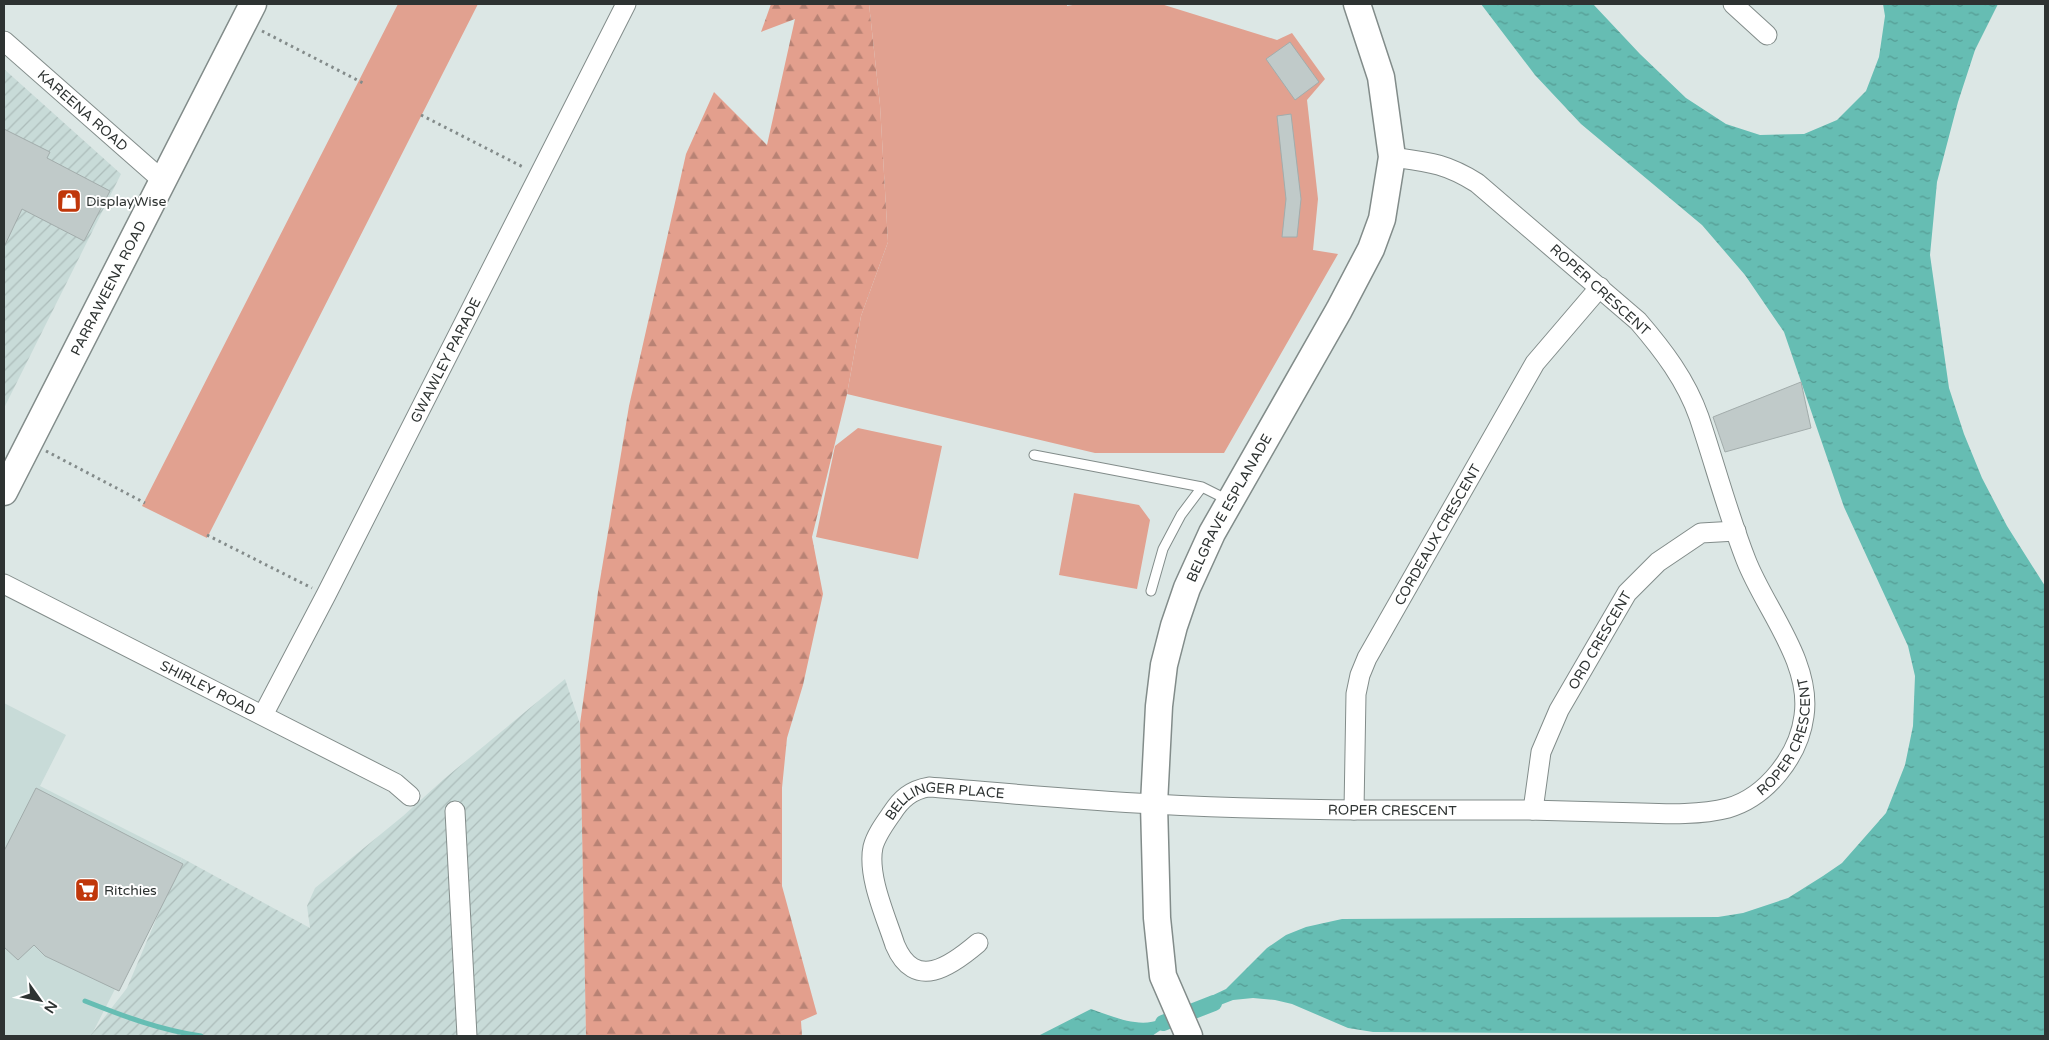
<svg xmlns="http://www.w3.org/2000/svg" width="2049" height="1040" font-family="'Varela Round',sans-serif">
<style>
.built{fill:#c8dbd8}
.industrial{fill:url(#industrial-furrows)}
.green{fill:#e1a190}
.forest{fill:url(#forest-firs)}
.water{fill:url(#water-ripples)}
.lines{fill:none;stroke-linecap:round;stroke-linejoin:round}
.stream{stroke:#66bdb3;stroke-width:5}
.canal{stroke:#66bdb3;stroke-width:16}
.building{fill:#c0cac9;stroke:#a2acab}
.lane-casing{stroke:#828c8a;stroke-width:11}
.street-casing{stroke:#828c8a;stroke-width:21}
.secondary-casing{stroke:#828c8a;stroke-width:29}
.path{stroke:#838b8a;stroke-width:3;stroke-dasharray:2.5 4;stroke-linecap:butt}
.lane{stroke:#fff;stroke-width:9}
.street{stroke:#fff;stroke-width:19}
.secondary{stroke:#fff;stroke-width:26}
.labels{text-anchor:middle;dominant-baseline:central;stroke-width:4;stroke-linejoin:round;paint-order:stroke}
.street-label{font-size:14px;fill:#2e3332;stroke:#fff}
.poi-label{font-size:14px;fill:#2e3332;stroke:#fff;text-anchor:start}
</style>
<defs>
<pattern id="industrial-furrows" width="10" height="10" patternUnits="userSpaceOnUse" patternTransform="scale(1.25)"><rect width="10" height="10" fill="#c8dbd8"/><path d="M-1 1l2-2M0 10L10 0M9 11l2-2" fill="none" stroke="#acbcba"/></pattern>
<pattern id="forest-firs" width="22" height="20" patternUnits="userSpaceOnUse" patternTransform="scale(1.25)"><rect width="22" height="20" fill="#e39f8d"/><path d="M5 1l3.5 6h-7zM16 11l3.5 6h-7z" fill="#b88274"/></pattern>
<pattern id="water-ripples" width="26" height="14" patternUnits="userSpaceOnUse" patternTransform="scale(1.25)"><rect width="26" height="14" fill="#66bdb3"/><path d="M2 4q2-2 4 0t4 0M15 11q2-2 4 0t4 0" fill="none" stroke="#549a92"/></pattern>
</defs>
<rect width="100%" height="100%" fill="#dce7e5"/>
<path class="built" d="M4,703L66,735L40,786L182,858L91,1036H4Z"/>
<path class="industrial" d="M4,69L121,174L4,408Z
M565,679L580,724L586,1036H90L127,988L182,858L310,928L307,906L315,888L403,816L444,779Z"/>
<path class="green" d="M398,4H478L207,538L142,506Z
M869,4H1067V6L1078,4H1161L1277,40L1292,33L1325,79L1307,100L1318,199L1313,250L1338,254L1224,453H1095L847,394L861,316L888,242L880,105Z
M858,428L942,446L918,559L816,537L835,446Z
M1074,493L1139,505L1150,520L1137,589L1059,575Z"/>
<path class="forest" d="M771,4H869L880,105L888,242L861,316L847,394L812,537L823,594L803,685L787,738L782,788V886L817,1014L801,1021L802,1036H586L580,724L598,592L629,406L686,154L714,92L767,145L795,19L761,32Z"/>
<path class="water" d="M1481,4H1593L1640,54L1686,98L1726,124L1760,135L1804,134L1837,120L1866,91L1879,57L1885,16L1883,4H1998L1975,50L1958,102L1937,182L1930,255L1949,388L1964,434L1982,478L2007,526L2045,586V1036L1373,1032L1348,1028L1292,1004L1275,1000L1253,998L1233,1000L1197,1014L1192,1005L1226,989L1267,948L1286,935L1306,927L1342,919L1718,917L1743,913L1788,898L1823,876L1842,863L1886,813L1905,765L1913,726L1915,676L1908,646L1844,507L1784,332L1745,275L1702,225L1581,124L1535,75Z
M1091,1009C1112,1016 1139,1029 1161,1019L1165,1027L1152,1036H1038Z"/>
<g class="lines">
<path class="stream" d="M85,1001C123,1016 160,1030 201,1036"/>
<path class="canal" d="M1163,1023L1214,1003"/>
</g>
<path class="building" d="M1290,42L1319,82L1295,100L1266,59Z
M1291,114L1301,199L1297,237H1282L1286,199L1277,116Z
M4,129L50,152L47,158L110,191L84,241L22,209L4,247Z
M1801,382L1811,428L1725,452L1713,417Z
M36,788L183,864L119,991L45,956L34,945L18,960L4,947V851Z"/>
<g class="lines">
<defs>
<path id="lane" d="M1034,455L1202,487L1228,500
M1151,591L1163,549L1181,515L1202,487"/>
<g id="street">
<path d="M1733,4L1767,35"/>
<path id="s1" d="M4,41L162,180"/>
<path id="s2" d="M4,584L395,783L410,796"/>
<path id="s3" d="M263,715L326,595L626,4"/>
<path id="s4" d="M1354,810L1356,694L1360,675L1367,658L1535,363L1600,287"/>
<path id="s5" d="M1533,810L1541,752L1559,710L1627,593L1658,562L1701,533L1736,531"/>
<path d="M455,811L467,1036"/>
<path id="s6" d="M978,943C951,966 915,992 895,945C886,917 867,876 873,847C876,835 885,823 892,813C901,799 911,790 929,787C1003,793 1078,800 1153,804C1278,811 1403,810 1529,810C1566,811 1604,812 1641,813C1669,814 1701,815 1728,808C1767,797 1799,755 1804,716C1812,662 1765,609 1746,560C1728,514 1715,465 1699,417C1686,380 1663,350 1638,321L1477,183C1445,163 1428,162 1392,157"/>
</g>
<g id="secondary">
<path id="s7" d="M4,492L253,4"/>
<path id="s8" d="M1189,1036L1163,976L1157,918L1154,804L1159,706L1164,665L1174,626L1187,588L1212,533L1339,310L1371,249L1382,219L1392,157L1381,77L1357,4"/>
</g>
</defs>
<use href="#lane" class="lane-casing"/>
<use href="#street" class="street-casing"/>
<use href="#secondary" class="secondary-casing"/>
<path class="path" d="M262,31L363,83
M421,115L525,168
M46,451L145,503
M207,535L312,588"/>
<use href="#lane" class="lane"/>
<use href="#street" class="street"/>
<use href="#secondary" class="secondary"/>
</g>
<defs>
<symbol id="shop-square" viewBox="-11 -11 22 22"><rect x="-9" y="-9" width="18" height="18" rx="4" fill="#c0370a" stroke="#fff"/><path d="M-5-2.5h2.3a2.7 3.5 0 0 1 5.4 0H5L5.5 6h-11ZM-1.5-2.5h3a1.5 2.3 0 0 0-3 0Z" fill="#fff"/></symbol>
<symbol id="supermarket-square" viewBox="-11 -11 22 22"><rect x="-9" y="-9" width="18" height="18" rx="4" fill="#c0370a" stroke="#fff"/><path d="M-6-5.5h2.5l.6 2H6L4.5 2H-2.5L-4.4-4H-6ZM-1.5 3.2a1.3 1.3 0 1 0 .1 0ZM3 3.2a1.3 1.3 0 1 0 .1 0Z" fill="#fff"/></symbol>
</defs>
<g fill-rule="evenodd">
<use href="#shop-square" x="55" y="187" width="28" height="28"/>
<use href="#supermarket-square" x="73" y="876" width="28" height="28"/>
</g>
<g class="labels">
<g class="street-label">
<text stroke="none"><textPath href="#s1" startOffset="105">KAREENA ROAD</textPath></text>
<text stroke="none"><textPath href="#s7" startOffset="229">PARRAWEENA ROAD</textPath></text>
<text transform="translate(1600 290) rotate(42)">ROPER CRESCENT</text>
<text stroke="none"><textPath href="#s3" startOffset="399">GWAWLEY PARADE</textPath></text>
<text stroke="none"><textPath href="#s8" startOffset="548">BELGRAVE ESPLANADE</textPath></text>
<text stroke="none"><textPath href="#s4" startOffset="296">CORDEAUX CRESCENT</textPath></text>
<text stroke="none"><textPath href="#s5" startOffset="185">ORD CRESCENT</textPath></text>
<text stroke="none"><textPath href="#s2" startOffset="229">SHIRLEY ROAD</textPath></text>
<text stroke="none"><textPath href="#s6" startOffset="1190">ROPER CRESCENT</textPath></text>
<text stroke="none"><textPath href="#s6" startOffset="302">BELLINGER PLACE</textPath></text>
<text stroke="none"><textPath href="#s6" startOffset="755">ROPER CRESCENT</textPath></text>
</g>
<g class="poi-label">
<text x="86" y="201">DisplayWise</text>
<text x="104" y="890">Ritchies</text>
</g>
</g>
<rect width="2049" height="1040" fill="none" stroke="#2e3332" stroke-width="10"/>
<g transform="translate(40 1000) rotate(123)" stroke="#ffffff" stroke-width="4" paint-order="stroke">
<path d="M0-4L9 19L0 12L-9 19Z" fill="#2e3332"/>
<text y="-8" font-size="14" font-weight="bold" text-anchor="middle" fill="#2e3332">N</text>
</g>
</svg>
